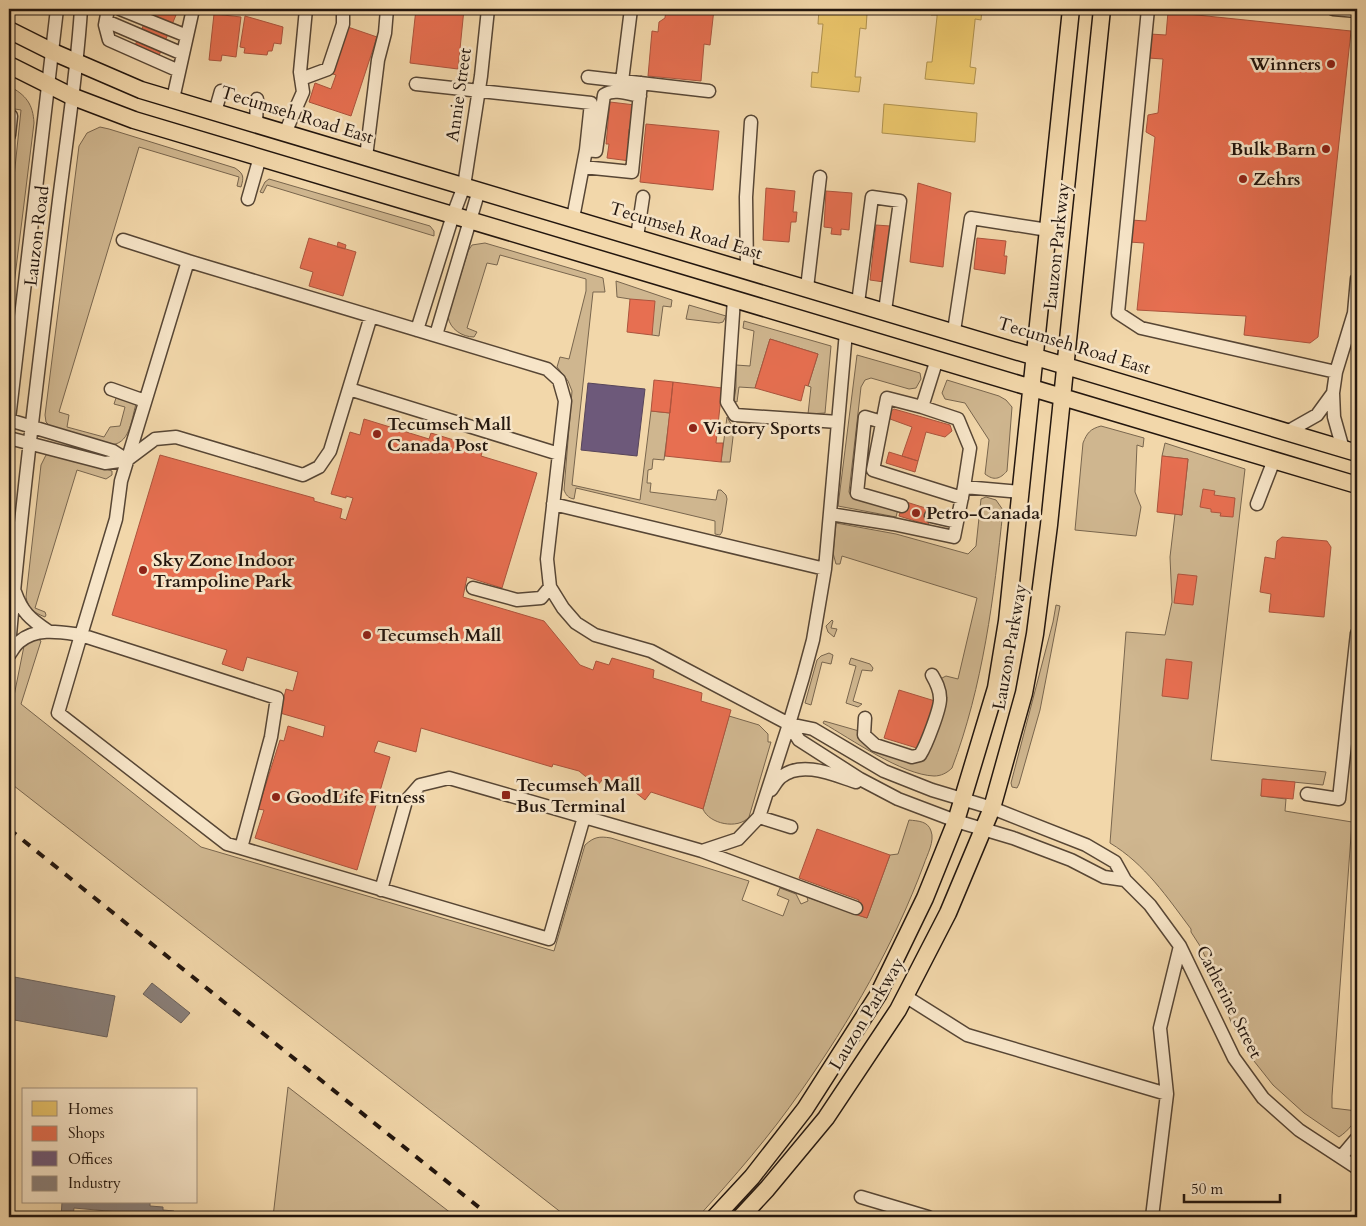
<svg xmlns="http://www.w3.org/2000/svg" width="1366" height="1226" font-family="Cardo,serif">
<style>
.green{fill:#cfb68f;stroke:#79664e}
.homes{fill:#e9c46a;stroke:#ae904e}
.shops{fill:#e76f51;stroke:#ac543d}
.offices{fill:#6d597a;stroke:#57455a}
.industry{fill:#8a817c;stroke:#6b615b}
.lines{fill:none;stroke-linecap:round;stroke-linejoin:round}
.minor-casing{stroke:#574635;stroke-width:15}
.major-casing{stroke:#23160e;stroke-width:19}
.minor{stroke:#f7e5c8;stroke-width:12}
.major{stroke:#f2d7aa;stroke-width:16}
.rail{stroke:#23160e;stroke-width:4;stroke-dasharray:9 9;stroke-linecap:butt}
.poi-dot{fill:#8f2418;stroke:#f7e5c8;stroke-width:2}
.labels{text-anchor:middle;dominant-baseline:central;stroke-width:5;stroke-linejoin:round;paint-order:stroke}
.poi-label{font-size:18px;font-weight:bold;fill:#23160e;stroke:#f7e5c8;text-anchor:start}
.street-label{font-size:18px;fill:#23160e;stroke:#f7e5c8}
</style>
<rect width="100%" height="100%" fill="#f2d7aa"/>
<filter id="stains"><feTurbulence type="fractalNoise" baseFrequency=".004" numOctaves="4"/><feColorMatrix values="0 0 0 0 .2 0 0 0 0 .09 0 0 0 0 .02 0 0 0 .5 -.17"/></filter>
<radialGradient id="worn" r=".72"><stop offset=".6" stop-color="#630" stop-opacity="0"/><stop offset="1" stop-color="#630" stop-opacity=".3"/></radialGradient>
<path class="green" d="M9,86C26,95 33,104 34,123L9,325V225L21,110L9,108Z
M100,127L109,129L235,168C244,174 244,177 241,187L237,186L239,177L139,147L59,412L69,415L67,427L104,437L110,427L120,426L125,407L114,404L116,398L136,404C131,421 130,445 109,445L52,428L46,422L45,415L79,146L87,133Z
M269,179L430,226L434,231V236L267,185L263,193L260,192L265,182Z
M485,243L603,278L605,292H593L572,485L640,500L651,411L670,413L664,460L653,459L652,469L648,470L647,483H651L650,492L716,500L718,490H721L726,495L727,499L722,532L720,535L715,534V521L576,488L574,499C568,498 566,495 564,490L572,391L568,381L557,367L560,357L569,359L586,291V279L500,255L497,265L487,263L467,328L477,332L474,337C462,337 450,329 448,317L468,251L472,245Z
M616,281L672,300L671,307L663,306L659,336L652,335L630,299L617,297Z
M689,305L726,316L723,322L719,323L686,319Z
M744,321L831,346L825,413L808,414L811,387L808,386L818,354L770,339L755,388L739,387L737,402L734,401L736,387V365L750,366L754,331L743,328Z
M857,355L920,373L921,379L916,388L909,389L871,378L865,380L861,387L849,492L852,498L898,509L896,517L838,506Z
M947,380L999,396L1006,400L1012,407L1007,471C1000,479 994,481 985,474L989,440L965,403L945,399L942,393Z
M727,417L734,429L730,462H721Z
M1101,426L1144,438L1143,447L1137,445L1135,492L1141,507L1136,536L1075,530L1083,443C1087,433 1090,429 1101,426Z
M1165,443L1245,469L1211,760L1326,772L1323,785L1263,779L1261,796L1286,799L1285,811L1352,822L1332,1096V1108L1357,1111C1357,1121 1348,1131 1339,1137L1304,1113L1273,1085L1250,1056L1231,1022L1214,975L1200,946L1191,932V929C1167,897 1145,864 1110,843L1126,632L1165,635L1172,602L1170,557L1175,514L1182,515L1188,459L1162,456Z
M49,453L112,471V475L106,479L77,470L35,608L45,612L46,615L45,617C33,612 28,609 26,597L41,465L46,455Z
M986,497L996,500L1003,510C994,597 983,686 952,768C947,773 941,776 934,776C902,775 851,739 823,723L824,721L859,731L918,759L940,679L946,676L958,679L977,598L842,556L840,564H836L833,553L836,523L896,534L968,554L976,546L981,499Z
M1056,605L1060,606L1040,710L1019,784L1017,788L1012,787L1011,783L1053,622Z
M832,620L833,621L831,628L837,629L834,637L828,632L826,626Z
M38,639L41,641L21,704L201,847L554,951L585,845C594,837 599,836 611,838L749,881L742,900L783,916L789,900L777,895L780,888L796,894L801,904L808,901L807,897L867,918L890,855L898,854L909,820C918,821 928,821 931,831C935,841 927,855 924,864C894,945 850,1021 801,1091C770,1136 734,1177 698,1217H567L9,782V721L25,641Z
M829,653L833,655L831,664L822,662L811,705L805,703L817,660L821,656Z
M851,658L870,664L873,668L872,671L862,670L853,701L862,704L858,707L846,703L856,666L849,664Z
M729,716L759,725L768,734V742H771L749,817C738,830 709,824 703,809Z
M288,1087L456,1217H273Z"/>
<path class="homes" d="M819,9L867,14L866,29L860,28L855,77H861L859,92L811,87L812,72L818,73L823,24H818Z
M932,9H982L981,20L975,19V21L970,67L976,68L974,84L925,79L927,62H932L937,17V15H931Z
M884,104L977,113L975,142L882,133Z"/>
<path class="shops" d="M150,9H161L176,15L158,58L134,48Z
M161,9H178L176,15Z
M416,9H464L458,69L410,63Z
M666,9H714L710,45L704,44L701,81L648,76L652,31L658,32L659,22L665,18Z
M1168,12L1351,31L1318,337L1310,343L1244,335L1246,316L1137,310L1144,243L1129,242L1131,220L1146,221L1155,137L1146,132L1148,115L1158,113L1163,59L1148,58L1150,34L1166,35Z
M214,14L241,17L236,57L222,55L221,61L209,60Z
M245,16L283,27L281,44L274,43L272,51H268L267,55L244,53L245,48L240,47Z
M345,26L377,37L351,116L309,102L315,83L331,89L336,75L330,73Z
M610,102L635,105L632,130L629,129L628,140H631L630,161L607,158L609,144H606Z
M646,124L719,131L713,190L640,182Z
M918,183L951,193L943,267L910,262Z
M766,188L795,191L793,212H797L796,222H791L789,242L763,240Z
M826,191L852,193L849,230L841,229V235L831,234L832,228L824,227Z
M876,225L890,226L884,282L870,280Z
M309,238L356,252L343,296L309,286L313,272L300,268Z
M977,238L1006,241L1004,256H1007L1005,274L974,269Z
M338,242L346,245L345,249L337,247Z
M630,299L655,301L652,335L627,332Z
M770,339L818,354L808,386L805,385L801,401L755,388Z
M654,380L673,382L670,413L651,411Z
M673,382L722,388L716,443H723L721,462L665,456Z
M894,409L950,425L952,431L945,437L926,432L918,461L902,456L912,427L890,419L889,412Z
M364,419L429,439L431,433L483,449L481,456L537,473L502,588L467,577L463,597L544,621L580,665L593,670L596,661L609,665L612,658L654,670L653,678L702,693L701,701L731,710L703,809L651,792L645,800L626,785L603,779L597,786L579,771L553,764L552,767L421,728L416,752L378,741L374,752L390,757L357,870L255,838L264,810L258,809L280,740L284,741L288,726L323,737L325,726L280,713L286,689L293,691L298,672L247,657L243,671L222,664L227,650L112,615L160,455L314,498V501L342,509L340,518L346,520L353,498L346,496V498L331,494L350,432L360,435Z
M889,452L918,461L915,472L886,463Z
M1162,456L1188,459L1182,515L1157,512Z
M1203,489L1215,491L1214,495L1235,498L1233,517L1220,516L1221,513L1211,512V509L1200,507Z
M903,501L932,510L928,525L899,516Z
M1282,537L1327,541L1331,547L1324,617L1269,612L1271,594L1260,592L1265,557L1275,559L1277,541Z
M1178,574L1197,576L1193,605L1174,603Z
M1166,659L1192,662L1188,699L1162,696Z
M899,690L935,701L920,749L884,738Z
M1262,779L1295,782L1293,799L1261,796Z
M817,829L890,855L867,918L854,914L859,900L799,878Z"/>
<path class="offices" d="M588,383L645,389L637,456L581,450Z"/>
<path class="industry" d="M9,976L115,996L107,1037L9,1019Z
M152,983L190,1013L181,1023L143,994Z
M62,1202H150V1206L163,1207V1210L174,1211V1217L74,1208L73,1217H61Z"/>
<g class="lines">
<defs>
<path id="minor" d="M108,9L105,25L109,40L179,71
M120,9L187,36
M1148,9L1118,313L1141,328L1336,372
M1333,9L1357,11
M106,21L183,54
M588,77L709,91
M301,79L328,69L343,24V9
M622,81L631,9
M416,84L591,103L586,150L573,218
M173,99L193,9
M215,112L221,91
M256,124L257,99
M285,133L303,92L300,72L306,9
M9,135L11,116
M586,150L596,151L604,95C614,88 629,94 640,96
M366,157L378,60L385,33L387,9
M583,167L632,172L641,83
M248,199L260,157
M637,237L643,197
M123,240L188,261
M747,270L746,197L751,122
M807,288L820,177
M734,299L727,402L735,415L838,422
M858,303L872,197L900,201L885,311
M417,330L453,215L464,186L481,76L488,9
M954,331L971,218L1048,230
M436,335L479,190
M937,359L922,407L958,419L970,448L964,487
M111,389L145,401
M349,389L559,454
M922,407L887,398L873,470L962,498
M9,419L57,9
M9,420L113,451L127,460
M882,422L865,417L857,493L902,506
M1287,432L1317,415L1333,393
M9,438L105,463L127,460L155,439L176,437L303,475L319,467L330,451L371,316
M1343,449L1334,417L1333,393L1336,372L1354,313L1357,279
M553,504L825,569
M1257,504L1274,460
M830,514L893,524L954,537L964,487L1021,492
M931,516L957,522
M473,588L517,600L541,598L550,587
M15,592C22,612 30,619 48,631
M9,646C22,497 41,348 59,200C67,136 77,73 81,9
M9,655C12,651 15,645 19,642C37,627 60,632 81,635L58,713L227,844L241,848
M865,718L864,735L875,745L912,757L920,755C926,746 941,707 940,698C940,689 936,682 932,675
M789,724L799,740L860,779L898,799L956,821L1013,838L1071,860L1104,877L1125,880
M771,790C774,786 777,780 781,777C802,760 834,775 856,782
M1307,794L1339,799L1357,633
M584,817L549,939L241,848L271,737L277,698L81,635L116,519L121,481L188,261L547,369L559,380L565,401L547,559L550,587L563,608L576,623L595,635L651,651L789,724L813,729L884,771L932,790L992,808L1086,845L1115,862L1125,880L1150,905L1180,946L1234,1058L1263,1098L1299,1130L1357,1168
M759,817L791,827
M702,851L738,839L759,817L789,724L803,677L813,640L825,569L846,332
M381,890L406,801L420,785L449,778L702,851L856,908
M905,996L967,1035L1167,1094
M1341,1157L1357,1138
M861,1197L928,1217
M1152,1217L1167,1094L1160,1028L1180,946"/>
<path id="major" d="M9,30L53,52L141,90L1357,453
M9,65L71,96L134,120L1357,485
M715,1217L752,1177L805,1109L878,995L925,898L956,821L996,688L1007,621L1071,9
M741,1217L767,1189L826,1118L898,1010L948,913L992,808L1024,693L1035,634L1049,525L1102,9"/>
</defs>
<use href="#minor" class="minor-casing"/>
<use href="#major" class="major-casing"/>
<use href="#minor" class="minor"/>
<use href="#major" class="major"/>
<path class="rail" d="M9,829L491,1217"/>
</g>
<g class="poi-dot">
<circle cx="1331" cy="64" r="5"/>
<circle cx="1326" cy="149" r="5"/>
<circle cx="1243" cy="179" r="5"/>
<circle cx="693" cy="428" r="5"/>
<circle cx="377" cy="434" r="5"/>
<circle cx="916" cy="513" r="5"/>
<circle cx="143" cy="570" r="5"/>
<circle cx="367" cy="635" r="5"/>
<rect x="501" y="790" width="10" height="10" rx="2.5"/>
<circle cx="276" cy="797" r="5"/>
</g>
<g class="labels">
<g class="poi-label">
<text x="1321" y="64" text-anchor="end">Winners</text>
<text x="1316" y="149" text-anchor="end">Bulk Barn</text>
<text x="1253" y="179">Zehrs</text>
<text x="387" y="424">Tecumseh Mall<tspan x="387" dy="21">Canada Post</tspan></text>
<text x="703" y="428">Victory Sports</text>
<text x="926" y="513">Petro-Canada</text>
<text x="153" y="560">Sky Zone Indoor<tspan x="153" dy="21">Trampoline Park</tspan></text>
<text x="377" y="635">Tecumseh Mall</text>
<text x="516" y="785">Tecumseh Mall<tspan x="516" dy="21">Bus Terminal</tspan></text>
<text x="286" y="797">GoodLife Fitness</text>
</g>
<g class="street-label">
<text transform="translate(459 95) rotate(-82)">Annie Street</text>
<text transform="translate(297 115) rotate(17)">Tecumseh Road East</text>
<text transform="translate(686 231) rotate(17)">Tecumseh Road East</text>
<text transform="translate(37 236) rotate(-83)">Lauzon Road</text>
<text transform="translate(1057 246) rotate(-84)">Lauzon Parkway</text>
<text transform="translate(1074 346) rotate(17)">Tecumseh Road East</text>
<text transform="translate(1010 647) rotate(-80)">Lauzon Parkway</text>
<text transform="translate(1229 1002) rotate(63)">Catherine Street</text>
<text transform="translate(867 1014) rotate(-59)">Lauzon Parkway</text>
</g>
</g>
<rect width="1366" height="1226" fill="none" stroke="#f2d7aa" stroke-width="30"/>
<rect x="10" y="10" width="1346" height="1206" fill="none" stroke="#23160e" stroke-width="2.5"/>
<rect x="15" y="15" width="1336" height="1196" fill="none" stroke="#23160e"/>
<rect x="22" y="1088" width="175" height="115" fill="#f7e5c8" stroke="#a2927e"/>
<rect x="32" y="1101" width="25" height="15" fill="#e9c46a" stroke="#a2927e"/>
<text x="68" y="1114" font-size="15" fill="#23160e">Homes</text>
<rect x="32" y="1126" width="25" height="15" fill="#e76f51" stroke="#a2927e"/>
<text x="68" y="1138" font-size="15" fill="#23160e">Shops</text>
<rect x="32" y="1151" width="25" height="15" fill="#6d597a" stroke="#a2927e"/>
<text x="68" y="1164" font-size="15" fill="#23160e">Offices</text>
<rect x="32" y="1176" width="25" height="15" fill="#8a817c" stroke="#a2927e"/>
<text x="68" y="1188" font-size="15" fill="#23160e">Industry</text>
<path d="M1184 1194v8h96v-8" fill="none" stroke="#23160e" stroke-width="2.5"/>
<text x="1191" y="1194" font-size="15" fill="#23160e" stroke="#f7e5c8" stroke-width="4" paint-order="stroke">50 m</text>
<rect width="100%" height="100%" filter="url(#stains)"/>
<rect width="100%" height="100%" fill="url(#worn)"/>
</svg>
